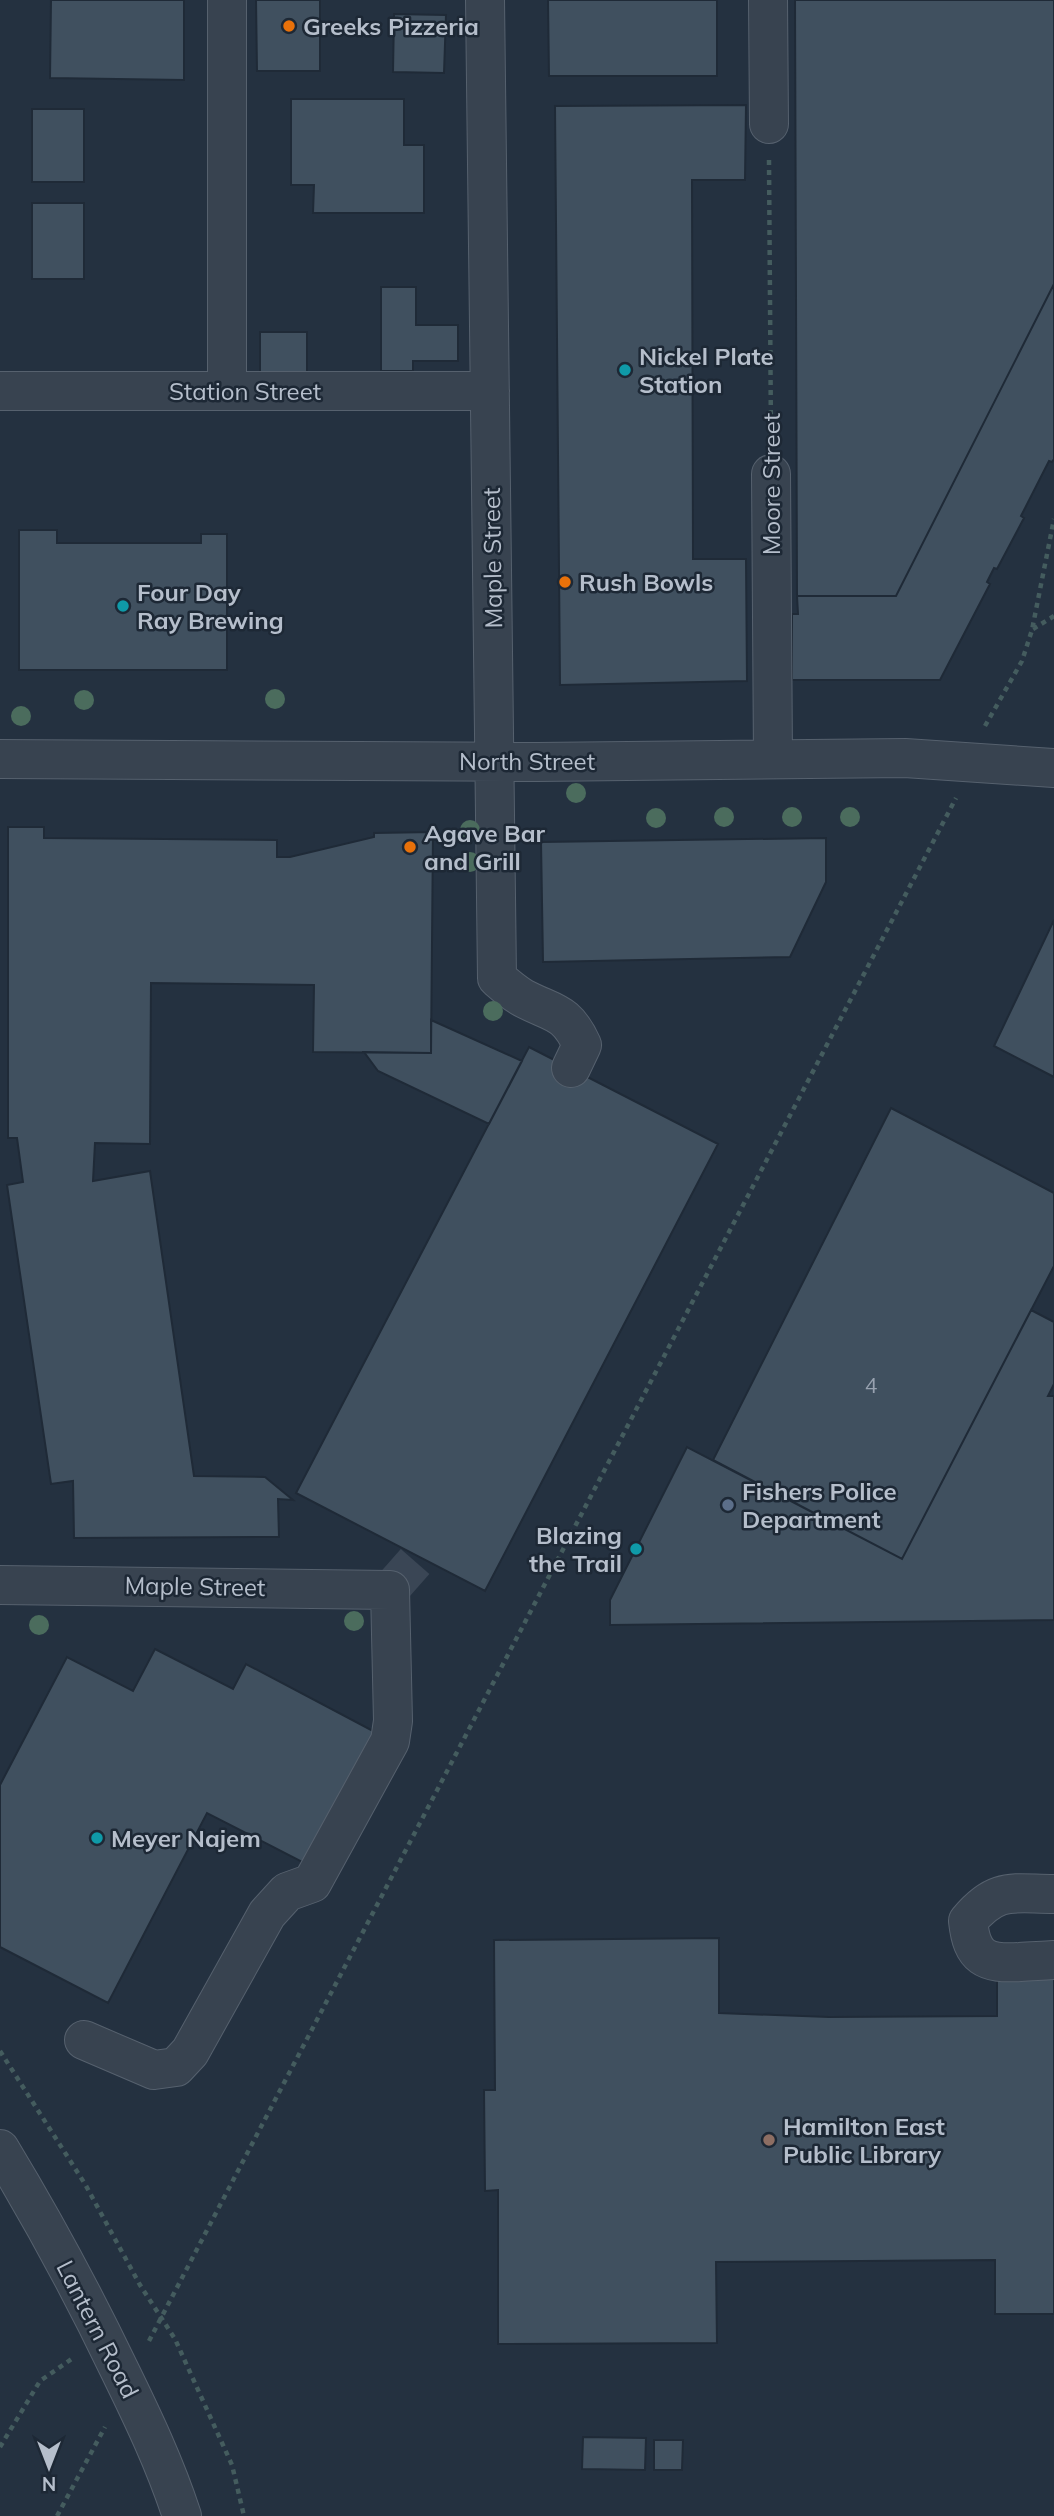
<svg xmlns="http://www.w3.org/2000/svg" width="1054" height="2516" font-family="Mulish,sans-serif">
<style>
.building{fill:#40505f;stroke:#1f2a37;stroke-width:2}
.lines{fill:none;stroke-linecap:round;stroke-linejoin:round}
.minor-tunnel{stroke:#3a4655;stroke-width:38;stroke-dasharray:38 19;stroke-linecap:butt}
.minor-casing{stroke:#56616e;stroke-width:40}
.path{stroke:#445c5e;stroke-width:4.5;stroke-dasharray:5 5;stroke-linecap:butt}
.minor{stroke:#384350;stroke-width:38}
.tree{fill:#4b6c5d}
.food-dot{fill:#e8710a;stroke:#1d2835;stroke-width:2.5}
.culture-dot{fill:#0f9aa8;stroke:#1d2835;stroke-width:2.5}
.service-dot{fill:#5c6f8a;stroke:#1d2835;stroke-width:2.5}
.education-dot{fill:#8d6e63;stroke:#1d2835;stroke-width:2.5}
.labels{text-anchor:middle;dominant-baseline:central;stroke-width:5;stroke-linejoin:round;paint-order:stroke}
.number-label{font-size:21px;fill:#98a2b0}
.poi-label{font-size:24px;font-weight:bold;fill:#b5becb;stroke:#1d2835;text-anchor:start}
.street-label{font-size:24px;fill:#b5becb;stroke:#1d2835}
</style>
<rect width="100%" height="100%" fill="#243140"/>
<path class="building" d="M51,0H184V80L50,78Z
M256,0H320V71H257Z
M548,0H717V76H549Z
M795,0H1054V284L896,596H797Z
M394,14L446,15L444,73L393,72Z
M291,99H404V145H424V213H313L314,185H291Z
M746,105L745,180H692L693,559H746L747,681L560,685L555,106Z
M32,109H84V182H32Z
M32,203H84V279H32Z
M1054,284V459L1052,462L1049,461L1021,516L1024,518L997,569L994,568L987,582L990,584L940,680H792V614H798L797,596H896Z
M381,287H416V325H458V361H413V371H381Z
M260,332H307V372H260Z
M19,530H57V543H201V534H227V670H19Z
M8,827H44V838L277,840V857H290L374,837V833L433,832L431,1053L313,1052L314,985L151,983L150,1144L95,1143L93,1181L150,1171L194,1476L265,1477L293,1500L278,1499L279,1537L74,1538L73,1481L51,1484L7,1185L23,1182L17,1138H8Z
M826,838V882L790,957L543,962L541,842Z
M1054,920V1077L994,1046Z
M431,1020L522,1061L489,1124L378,1071L364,1052L431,1053Z
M529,1047L718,1144L485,1591L296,1493Z
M891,1108L1054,1193V1266L902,1559L713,1460Z
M1031,1310L1054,1322V1384L1048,1396H1054V1620L610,1625V1600L687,1447L902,1559Z
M155,1649L233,1689L246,1664L375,1732L306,1864L207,1813L108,2003L0,1947V1785L67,1657L133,1691Z
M719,1938V2013L829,2017L997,2016V1965L1054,1966V2314H995V2260L716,2262L717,2343L498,2344V2190L485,2191L484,2090H495L494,1940Z
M583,2437L646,2438L645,2470L582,2469Z
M654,2440H683L682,2470H654Z"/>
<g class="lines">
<path class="minor-tunnel" d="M390,1590L419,1557"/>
<defs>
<path id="minor" d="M227,0V391
M485,0L497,978C505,985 514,993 523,998C553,1014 566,1010 582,1045L571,1068
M768,0L769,124
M0,391H490
M771,474L773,758
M0,759L537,762L905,758L1054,768
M0,1585L390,1590L393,1721L390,1741L312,1883L287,1892L267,1914L190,2052L176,2067L154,2070L84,2040
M1054,1894C1013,1894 997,1886 968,1921C972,1958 985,1964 1020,1962C1031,1961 1043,1961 1054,1960
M0,2149C43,2220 83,2294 119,2369C143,2418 165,2464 182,2516"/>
</defs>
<use href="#minor" class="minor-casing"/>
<path class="path" d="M769,160L771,438
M1033,629L1054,616
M985,726L1022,661L1032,630L1054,519
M0,2051L85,2184L140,2285L175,2339L232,2465L244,2516
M149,2341L956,798
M0,2447L40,2381L73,2358
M57,2516L105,2427"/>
<use href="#minor" class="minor"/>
</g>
<g class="tree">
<circle cx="275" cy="699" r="10"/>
<circle cx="84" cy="700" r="10"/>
<circle cx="21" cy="716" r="10"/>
<circle cx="576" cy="793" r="10"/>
<circle cx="724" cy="817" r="10"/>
<circle cx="792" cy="817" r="10"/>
<circle cx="850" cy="817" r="10"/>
<circle cx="656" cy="818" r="10"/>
<circle cx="470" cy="830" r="10"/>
<circle cx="470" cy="862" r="10"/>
<circle cx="493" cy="1011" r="10"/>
<circle cx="354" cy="1621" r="10"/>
<circle cx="39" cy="1625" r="10"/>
</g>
<g class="food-dot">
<circle cx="289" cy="26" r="7"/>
<circle cx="565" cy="582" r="7"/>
<circle cx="410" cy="847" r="7"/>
</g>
<g class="culture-dot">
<circle cx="625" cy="370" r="7"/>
<circle cx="123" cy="606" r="7"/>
<circle cx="636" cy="1549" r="7"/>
<circle cx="97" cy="1838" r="7"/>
</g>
<circle class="service-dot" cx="728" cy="1505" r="7"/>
<circle class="education-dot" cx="769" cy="2140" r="7"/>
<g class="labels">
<g class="number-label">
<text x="871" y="1385">4</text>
</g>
<g class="poi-label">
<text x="303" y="26">Greeks Pizzeria</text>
<text x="639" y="356">Nickel Plate<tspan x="639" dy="28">Station</tspan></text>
<text x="579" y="582">Rush Bowls</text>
<text x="137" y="592">Four Day<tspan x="137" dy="28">Ray Brewing</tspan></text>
<text x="424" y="833">Agave Bar<tspan x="424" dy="28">and Grill</tspan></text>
<text x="742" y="1491">Fishers Police<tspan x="742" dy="28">Department</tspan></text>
<text x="622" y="1535" text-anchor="end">Blazing<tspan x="622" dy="28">the Trail</tspan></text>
<text x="111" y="1838">Meyer Najem</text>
<text x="783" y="2126">Hamilton East<tspan x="783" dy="28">Public Library</tspan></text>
</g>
<g class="street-label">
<text x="245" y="391">Station Street</text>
<text transform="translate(771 484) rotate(-90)">Moore Street</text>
<text transform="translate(492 558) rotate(-91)">Maple Street</text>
<text x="527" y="761">North Street</text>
<text transform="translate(195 1586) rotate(1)">Maple Street</text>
<text transform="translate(98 2329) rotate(63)">Lantern Road</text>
</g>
</g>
<g transform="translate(49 2467) rotate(180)" stroke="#1d2835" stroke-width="5" paint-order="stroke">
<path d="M0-5L12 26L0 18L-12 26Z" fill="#b5becb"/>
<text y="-10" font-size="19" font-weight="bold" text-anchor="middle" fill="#b5becb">N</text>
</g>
</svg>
